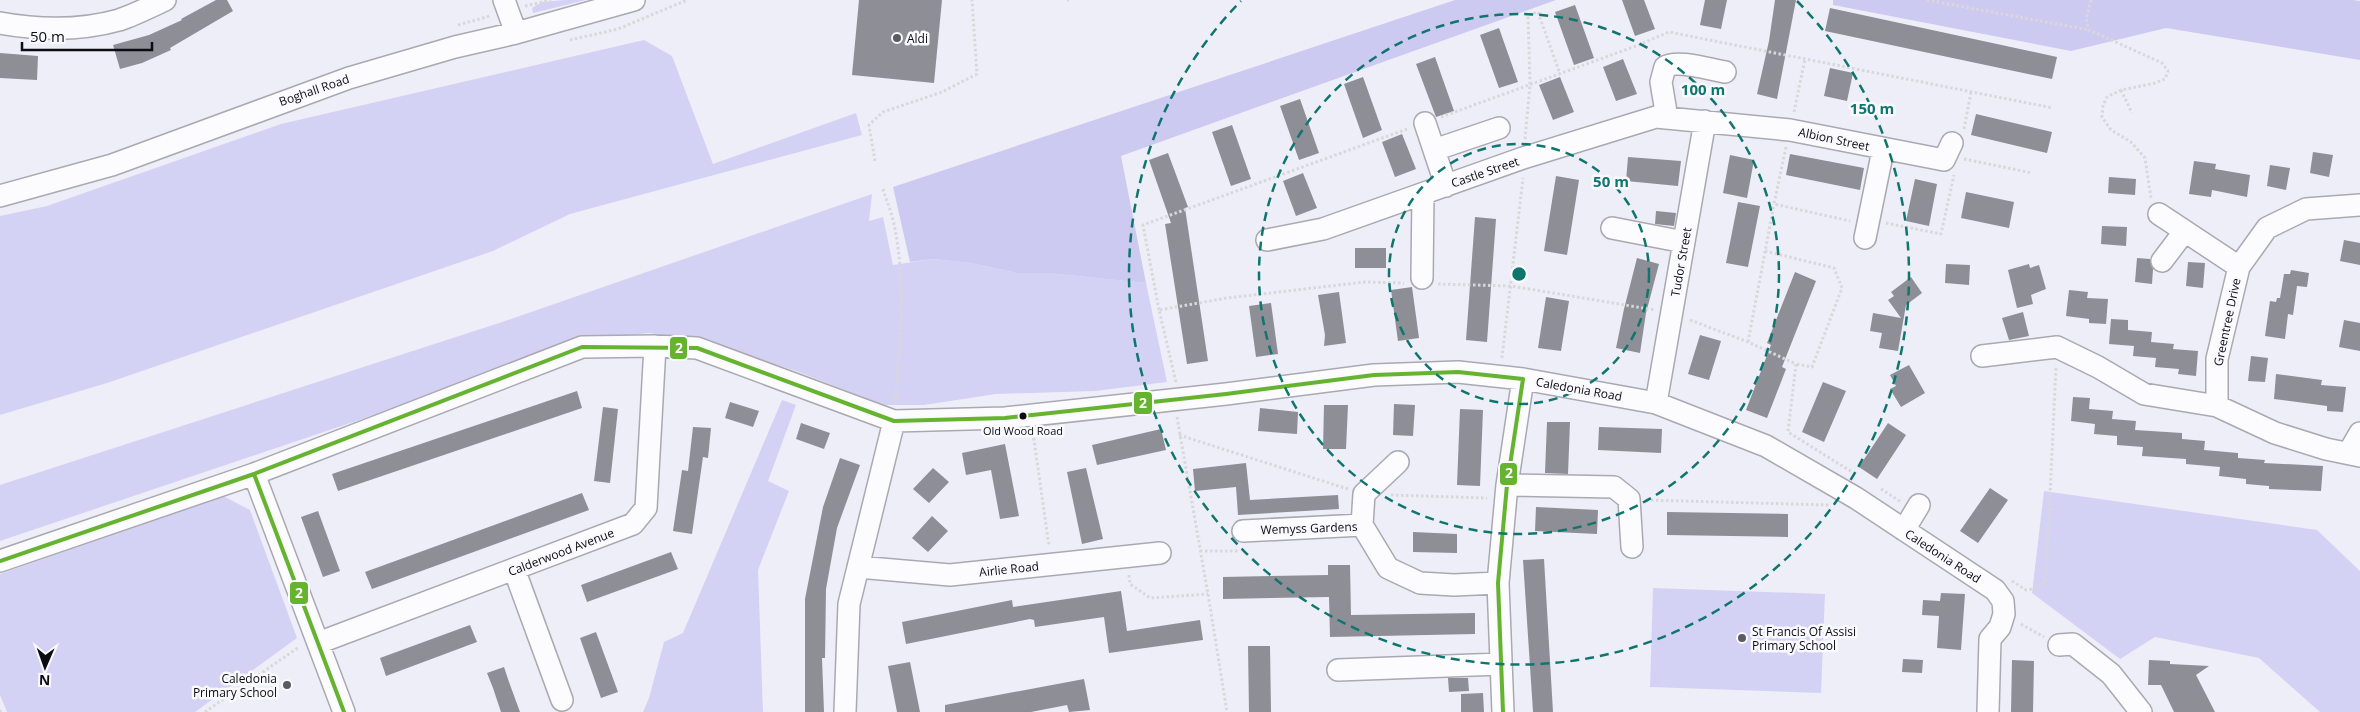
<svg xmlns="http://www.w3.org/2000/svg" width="2360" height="712" font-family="'Open Sans',sans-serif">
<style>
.green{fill:#d4d2f4}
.forest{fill:#cdcaf2}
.building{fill:#8e8e96}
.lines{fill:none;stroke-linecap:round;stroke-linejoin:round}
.minor-casing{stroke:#aaa9b2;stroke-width:24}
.path{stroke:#d8d8da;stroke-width:3;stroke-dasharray:2.5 2.5;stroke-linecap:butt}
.minor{stroke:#fcfcfe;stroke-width:21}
.bus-1-casing{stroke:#f9f9fe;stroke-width:8}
.bus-1{stroke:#65b32e;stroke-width:4}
.ring{fill:none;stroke:#0f766e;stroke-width:2.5;stroke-dasharray:9 6}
.poi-dot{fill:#5a5a62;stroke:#f9f9fe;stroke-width:2}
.bus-dot{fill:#0b0b12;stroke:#f9f9fe;stroke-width:2}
.labels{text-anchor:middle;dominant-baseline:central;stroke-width:5;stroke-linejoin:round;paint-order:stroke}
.bus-label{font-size:11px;fill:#0b0b12;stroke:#f9f9fe}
.poi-label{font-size:12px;fill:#0b0b12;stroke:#f9f9fe;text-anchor:start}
.street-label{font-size:12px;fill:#0b0b12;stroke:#f9f9fe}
.centre{fill:#0f766e;stroke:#f9f9fe;stroke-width:2.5}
.ring-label{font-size:15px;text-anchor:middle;font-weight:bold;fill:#0f766e;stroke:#f9f9fe;stroke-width:5;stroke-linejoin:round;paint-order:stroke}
.line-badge{stroke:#f9f9fe;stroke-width:2}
.badge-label{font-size:14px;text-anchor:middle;font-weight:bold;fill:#fff}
</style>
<rect width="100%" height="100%" fill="#eeeef8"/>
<path class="green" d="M565,0H586L533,13L532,8L542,2Z
M644,40L672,56L713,164L856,113L862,135L570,214L493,251L107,383L0,415V216L47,206L281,124Z
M872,194L869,221L883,217L893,265L933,259L971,263L1017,273H1047L1146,283L1167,382L1095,391L996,394L924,405H884L796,371L710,344L650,333L586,339L365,418L0,541V485L499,323Z
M782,400L796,405L768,481L789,491L758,570L763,712H643L649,698L664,642L683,633Z
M2044,491L2317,530L2360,571V712H2320L2259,658L2155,637L2120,659L2032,593Z
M223,496L250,510L297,638L195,712H7L0,695V574Z
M1653,588L1825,594L1821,693L1650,687Z"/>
<path class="forest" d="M1455,0H1556L1121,156L1146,283L1047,273H1017L971,263L933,259L910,262L893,187Z
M1833,0H2353L2360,1V60L2166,28L2071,51L1833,5Z"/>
<path class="building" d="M216,0H227L233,11L170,48L171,50L142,63L120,69L113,45L149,35L182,20L181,19Z
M859,0H942L934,83L852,75Z
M1622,0H1644L1655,29L1635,36Z
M1705,0H1727L1721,29L1700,25Z
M1775,0H1796L1777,99L1757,94L1769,41Z
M1575,5L1594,58L1574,65L1555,12Z
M1830,8L2057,57L2052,79L1825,31Z
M1499,28L1518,82L1499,88L1480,35Z
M0,53L38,56L37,80L0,78Z
M1435,57L1454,111L1436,117L1416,64Z
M1623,59L1637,94L1616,101L1603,67Z
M1830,68L1853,73L1847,101L1824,96Z
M1363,77L1382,130L1363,138L1344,84Z
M1560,77L1574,112L1553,120L1539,85Z
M1300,99L1319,153L1299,160L1280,106Z
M1976,114L2052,132L2047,153L1971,135Z
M1232,125L1251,179L1231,186L1212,132Z
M1402,134L1416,169L1395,177L1382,142Z
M2313,152L2333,155L2329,177L2310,173Z
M1168,153L1188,207L1185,208L1208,361L1187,364L1165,224L1171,223L1149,160Z
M1790,154L1864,168L1860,190L1786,175Z
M1730,155L1754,160L1747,198L1723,193Z
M1628,157L1681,161L1678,186L1626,181Z
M2194,161L2216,164L2215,169L2250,175L2247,197L2212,190L2211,197L2189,194Z
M2270,165L2290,168L2286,190L2267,186Z
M1303,173L1317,208L1296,216L1283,181Z
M1556,176L1579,180L1567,255L1544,251Z
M2109,177L2136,179L2135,195L2108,193Z
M1915,179L1937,184L1929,226L1906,221Z
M1966,192L2014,202L2009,228L1961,218Z
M1738,202L1760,206L1748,267L1726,263Z
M1656,211L1676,213L1674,226L1655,224Z
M1475,217L1496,219L1487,342L1466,340Z
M2102,226L2127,227L2126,246L2101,244Z
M2344,240L2360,243V265L2340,261Z
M1355,248H1386V268H1355Z
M1637,258L1659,264L1646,313L1640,353L1616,348L1624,309Z
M2137,258L2150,259L2153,269L2152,284L2135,282Z
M2188,262L2205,263L2203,288L2186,286Z
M1946,264L1970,265L1969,285L1945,283Z
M2029,264L2030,268L2039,265L2046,289L2031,295L2033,304L2017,308L2008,270Z
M2291,270L2309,273L2307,287L2297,286L2293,315L2288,314L2285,339L2265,336L2270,301L2276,302L2277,298H2280L2284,274H2290Z
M1795,272L1816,281L1782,367L1786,369L1767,418L1746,410L1771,345L1767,343Z
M1911,277L1922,293L1906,305L1898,351L1879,348L1882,333L1870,331L1873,313L1901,318L1888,300L1894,296L1891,292Z
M1412,287L1419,338L1398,341L1391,290Z
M2069,290L2088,292L2087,298L2108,299L2106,324L2089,323V319L2066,316Z
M1339,292L1346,343L1324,346L1325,335L1318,295Z
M1546,297L1569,301L1561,351L1538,348Z
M1271,303L1278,354L1256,357L1249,306Z
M2023,312L2029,336L2009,340L2002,318Z
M2111,319L2128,320V330L2152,332L2151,342L2174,344L2173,349L2198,351L2196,376L2178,374L2179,369L2155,367L2156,358L2133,356L2134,346L2109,344Z
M2344,320L2360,323V351L2339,347Z
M1700,335L1721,341L1709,380L1688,374Z
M2251,356L2268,358L2265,382L2248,381Z
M1909,365L1925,393L1901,407L1890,389L1896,386L1890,375Z
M2276,374L2322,380L2321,385L2346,387L2343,412L2327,411V406L2274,399Z
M1823,382L1846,391L1824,442L1802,432Z
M577,391L582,408L338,491L332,474Z
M2073,397L2090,398L2089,409L2113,411L2112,419L2136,421L2135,430L2182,433V439L2205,441L2204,450L2238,453V458L2265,460L2264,463L2323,466L2321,491L2269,489V486L2246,484V479L2219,476L2220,467L2186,464V459L2142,456L2143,447L2117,445V436L2094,434L2095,424L2071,421Z
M730,402L759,411L753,427L725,418Z
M1394,404L1415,405L1413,436L1393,435Z
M1324,405H1348L1346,449H1323Z
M603,407L618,409L610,483L594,481Z
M1260,408L1298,412L1297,434L1258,431Z
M1460,409L1483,410L1480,486L1457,485Z
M1547,422H1570L1568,474L1545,473Z
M801,423L830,433L824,449L796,439Z
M1888,423L1906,435L1877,479L1859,467Z
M693,427L711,428L708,458L703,457L692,534L673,531L682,470L688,471Z
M1599,427L1662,429L1661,453L1598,450Z
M1161,429L1166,450L1097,465L1092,445Z
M1005,444L1019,516L1000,519L991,470L966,475L962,453Z
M840,458L860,465L837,528L826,589L825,658H822L824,712H805V599L823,507Z
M1246,463L1250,500L1338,495L1339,509L1238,515L1236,487L1195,491L1193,469Z
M933,468L949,482L929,503L913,489Z
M1086,468L1103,539L1082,544L1067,472Z
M1990,488L2008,500L1978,543L1960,531Z
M582,493L589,510L372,589L365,572Z
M1536,507L1598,510L1597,534L1535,531Z
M318,511L340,571L323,577L301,517Z
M1667,512L1788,514V537L1667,535Z
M932,516L948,531L928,552L912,538Z
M1413,532L1457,534V553L1413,552Z
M671,552L678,569L587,602L581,585Z
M1544,559L1553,712H1533L1523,560Z
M1328,565H1350L1351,615L1475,613V634L1330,637L1329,597L1223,599V577L1328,575Z
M1121,591L1127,631L1200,620L1203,640L1109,653L1104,617L1035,627L1034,620L1030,619L906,644L902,622L1012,600L1013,607Z
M1941,593L1965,594L1961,650L1937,648L1939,616L1922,615L1923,600L1940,601Z
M470,625L477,642L386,676L380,658Z
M596,632L618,692L601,698L580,638Z
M1248,646H1270L1271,712H1249Z
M1903,659L1923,660L1922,673L1902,672Z
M2012,660L2034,661L2033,712H2011Z
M2149,660L2170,661V664L2209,666L2196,675L2215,712H2174L2161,685H2148Z
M910,662L920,712H897L888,666Z
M504,667L509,682L520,712H501L493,688L487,673Z
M1448,678H1468L1469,691L1449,692Z
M1084,679L1090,710L1069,712L1067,705L1031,712H945V705Z
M1483,693L1484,712H1461V694Z"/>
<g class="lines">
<defs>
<path id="minor" d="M504,0L516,33
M0,23C39,30 80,31 119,20C134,15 150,7 165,0
M1667,118L1661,82L1665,67C1677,59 1711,70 1725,72
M1425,123L1446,186
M1434,150L1499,128
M0,196L112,165L349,78L455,47L516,33L634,0
M2159,214L2239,267
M1612,228L1684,242
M1865,238L1883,150
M1267,240L1323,229L1523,158L1656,117L1790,130L1944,160L1952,143
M2162,261L2184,232
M1422,278L1423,194
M1982,356L2057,347L2098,367L2144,394L2217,406L2275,433L2326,449L2360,456
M1656,403L1705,121
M2217,406V359L2239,267L2267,228L2306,209L2360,205
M2349,452L2360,433
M254,474L344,712
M1507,485L1614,487L1629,499L1632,547
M1362,525L1364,494L1398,462
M1904,530L1919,505
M1243,531L1362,525L1388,568L1420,583L1454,585L1498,583
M0,561L254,474L582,347L655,346L697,348L894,421L1005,418L1226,394L1374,375L1458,372L1523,379L1656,403L1766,446L1856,498L1995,590L2003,601L2004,614L2000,627L1990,639L1988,712
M858,567L950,575L1160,553
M514,569L562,700
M318,643L633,524L646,508L655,346
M2059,645L2073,644L2111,674L2141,712
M1338,670L1501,664
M845,712L849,604L894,421
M1503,712L1498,583L1507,485L1523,379"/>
</defs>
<use href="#minor" class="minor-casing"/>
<path class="path" d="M1067,0H1069
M1927,0L2089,30
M2091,0L2086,19L2089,30L2162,63L2168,71L2165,79L2155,83L2121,90L2107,97L2103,105L2102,117L2111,130L2131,142L2145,158L2151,198
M525,6L551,0
M458,25L490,16
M570,40L618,29L687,0
M2121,90L2132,113
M1794,112L1805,59
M1441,117L1636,46L1669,32L2053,108
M1964,129L1971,92
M1525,139L1530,85L1528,15L1538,12L1560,74
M1786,147L1774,204L1850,221
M1964,159L2032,173
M875,161L869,125L883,112L942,92L977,74L972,0
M883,189C887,202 893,216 895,229C906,287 900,345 895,403
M1886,223L1941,234L1954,175
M1765,251L1834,268L1842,288L1812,367L1796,364
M1438,284L1511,286L1655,310
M1159,310L1143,225L1407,129
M1690,320L1748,342L1796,364L1788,432L1852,472
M1748,342L1774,204
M1502,358L1523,178
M1176,382L1159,310L1227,298L1365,282L1404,283
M1177,417L1208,594L1227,712
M1033,433L1049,546
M1179,435L1348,489
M1881,489L1901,502
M1391,495L1487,498
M1646,500L1829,505
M1200,551H1238V549
M1129,575L1130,584L1150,598L1208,594
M2012,581L2026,590L2038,588L2046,581L2056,367
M2021,624L2044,637
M0,710L1,712
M205,712L299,647"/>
<use href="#minor" class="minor"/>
<defs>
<path id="bus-1" d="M254,474L344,712
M0,561L254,474L582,347L697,348L894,421L1005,418L1226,394L1374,375L1458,372L1523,379L1507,485L1498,583L1503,712"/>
</defs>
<use href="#bus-1" class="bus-1-casing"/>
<use href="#bus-1" class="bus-1"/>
</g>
<g class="ring">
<circle cx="1519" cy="274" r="130"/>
<circle cx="1519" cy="274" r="260"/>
<path d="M1797 1A390 390 0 1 1 1241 1"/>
</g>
<g class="poi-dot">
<circle cx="897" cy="38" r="5"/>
<circle cx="1742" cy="638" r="5"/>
<circle cx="287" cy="685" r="5"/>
</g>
<circle class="bus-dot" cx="1023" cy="416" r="4.5"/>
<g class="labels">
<g class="bus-label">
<text x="1023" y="430">Old Wood Road</text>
</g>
<g class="poi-label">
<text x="907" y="38">Aldi</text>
<text x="1752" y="631">St Francis Of Assisi<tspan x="1752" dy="14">Primary School</tspan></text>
<text x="277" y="678" text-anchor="end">Caledonia<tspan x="277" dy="14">Primary School</tspan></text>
</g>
<g class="street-label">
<text transform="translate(314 90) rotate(-19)">Boghall Road</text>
<text transform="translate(1834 139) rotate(12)">Albion Street</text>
<text transform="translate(1485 172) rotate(-19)">Castle Street</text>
<text transform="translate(1681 262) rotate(-80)">Tudor Street</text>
<text transform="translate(2227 322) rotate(-78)">Greentree Drive</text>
<text transform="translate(1579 389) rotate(10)">Caledonia Road</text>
<text transform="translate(1309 528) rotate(-2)">Wemyss Gardens</text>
<text transform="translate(561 552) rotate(-21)">Calderwood Avenue</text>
<text transform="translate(1943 556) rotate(33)">Caledonia Road</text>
<text transform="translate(1009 569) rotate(-6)">Airlie Road</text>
</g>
</g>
<circle cx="1519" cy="274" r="8" class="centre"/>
<g class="ring-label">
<text x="1703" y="95">100 m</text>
<text x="1872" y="114">150 m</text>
<text x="1611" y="187">50 m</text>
</g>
<g class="line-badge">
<rect x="669" y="336" width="19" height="24" rx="5" fill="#65b32e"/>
<rect x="1133" y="391" width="20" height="24" rx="5" fill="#65b32e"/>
<rect x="1499" y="462" width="19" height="24" rx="5" fill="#65b32e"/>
<rect x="289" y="581" width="20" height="24" rx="5" fill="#65b32e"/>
</g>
<g class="badge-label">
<text x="679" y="353">2</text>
<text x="1143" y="408">2</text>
<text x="1509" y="478">2</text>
<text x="299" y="598">2</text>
</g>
<g transform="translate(45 667) rotate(182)" stroke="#f9f9fe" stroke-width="4" paint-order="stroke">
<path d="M0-4L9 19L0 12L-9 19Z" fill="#0b0b12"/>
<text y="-8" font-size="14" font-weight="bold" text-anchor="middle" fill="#0b0b12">N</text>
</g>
<path d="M22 42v8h130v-8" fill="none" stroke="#0b0b12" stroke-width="2.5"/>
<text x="30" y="42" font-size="15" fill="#0b0b12" stroke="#f9f9fe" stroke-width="4" paint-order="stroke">50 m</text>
</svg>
